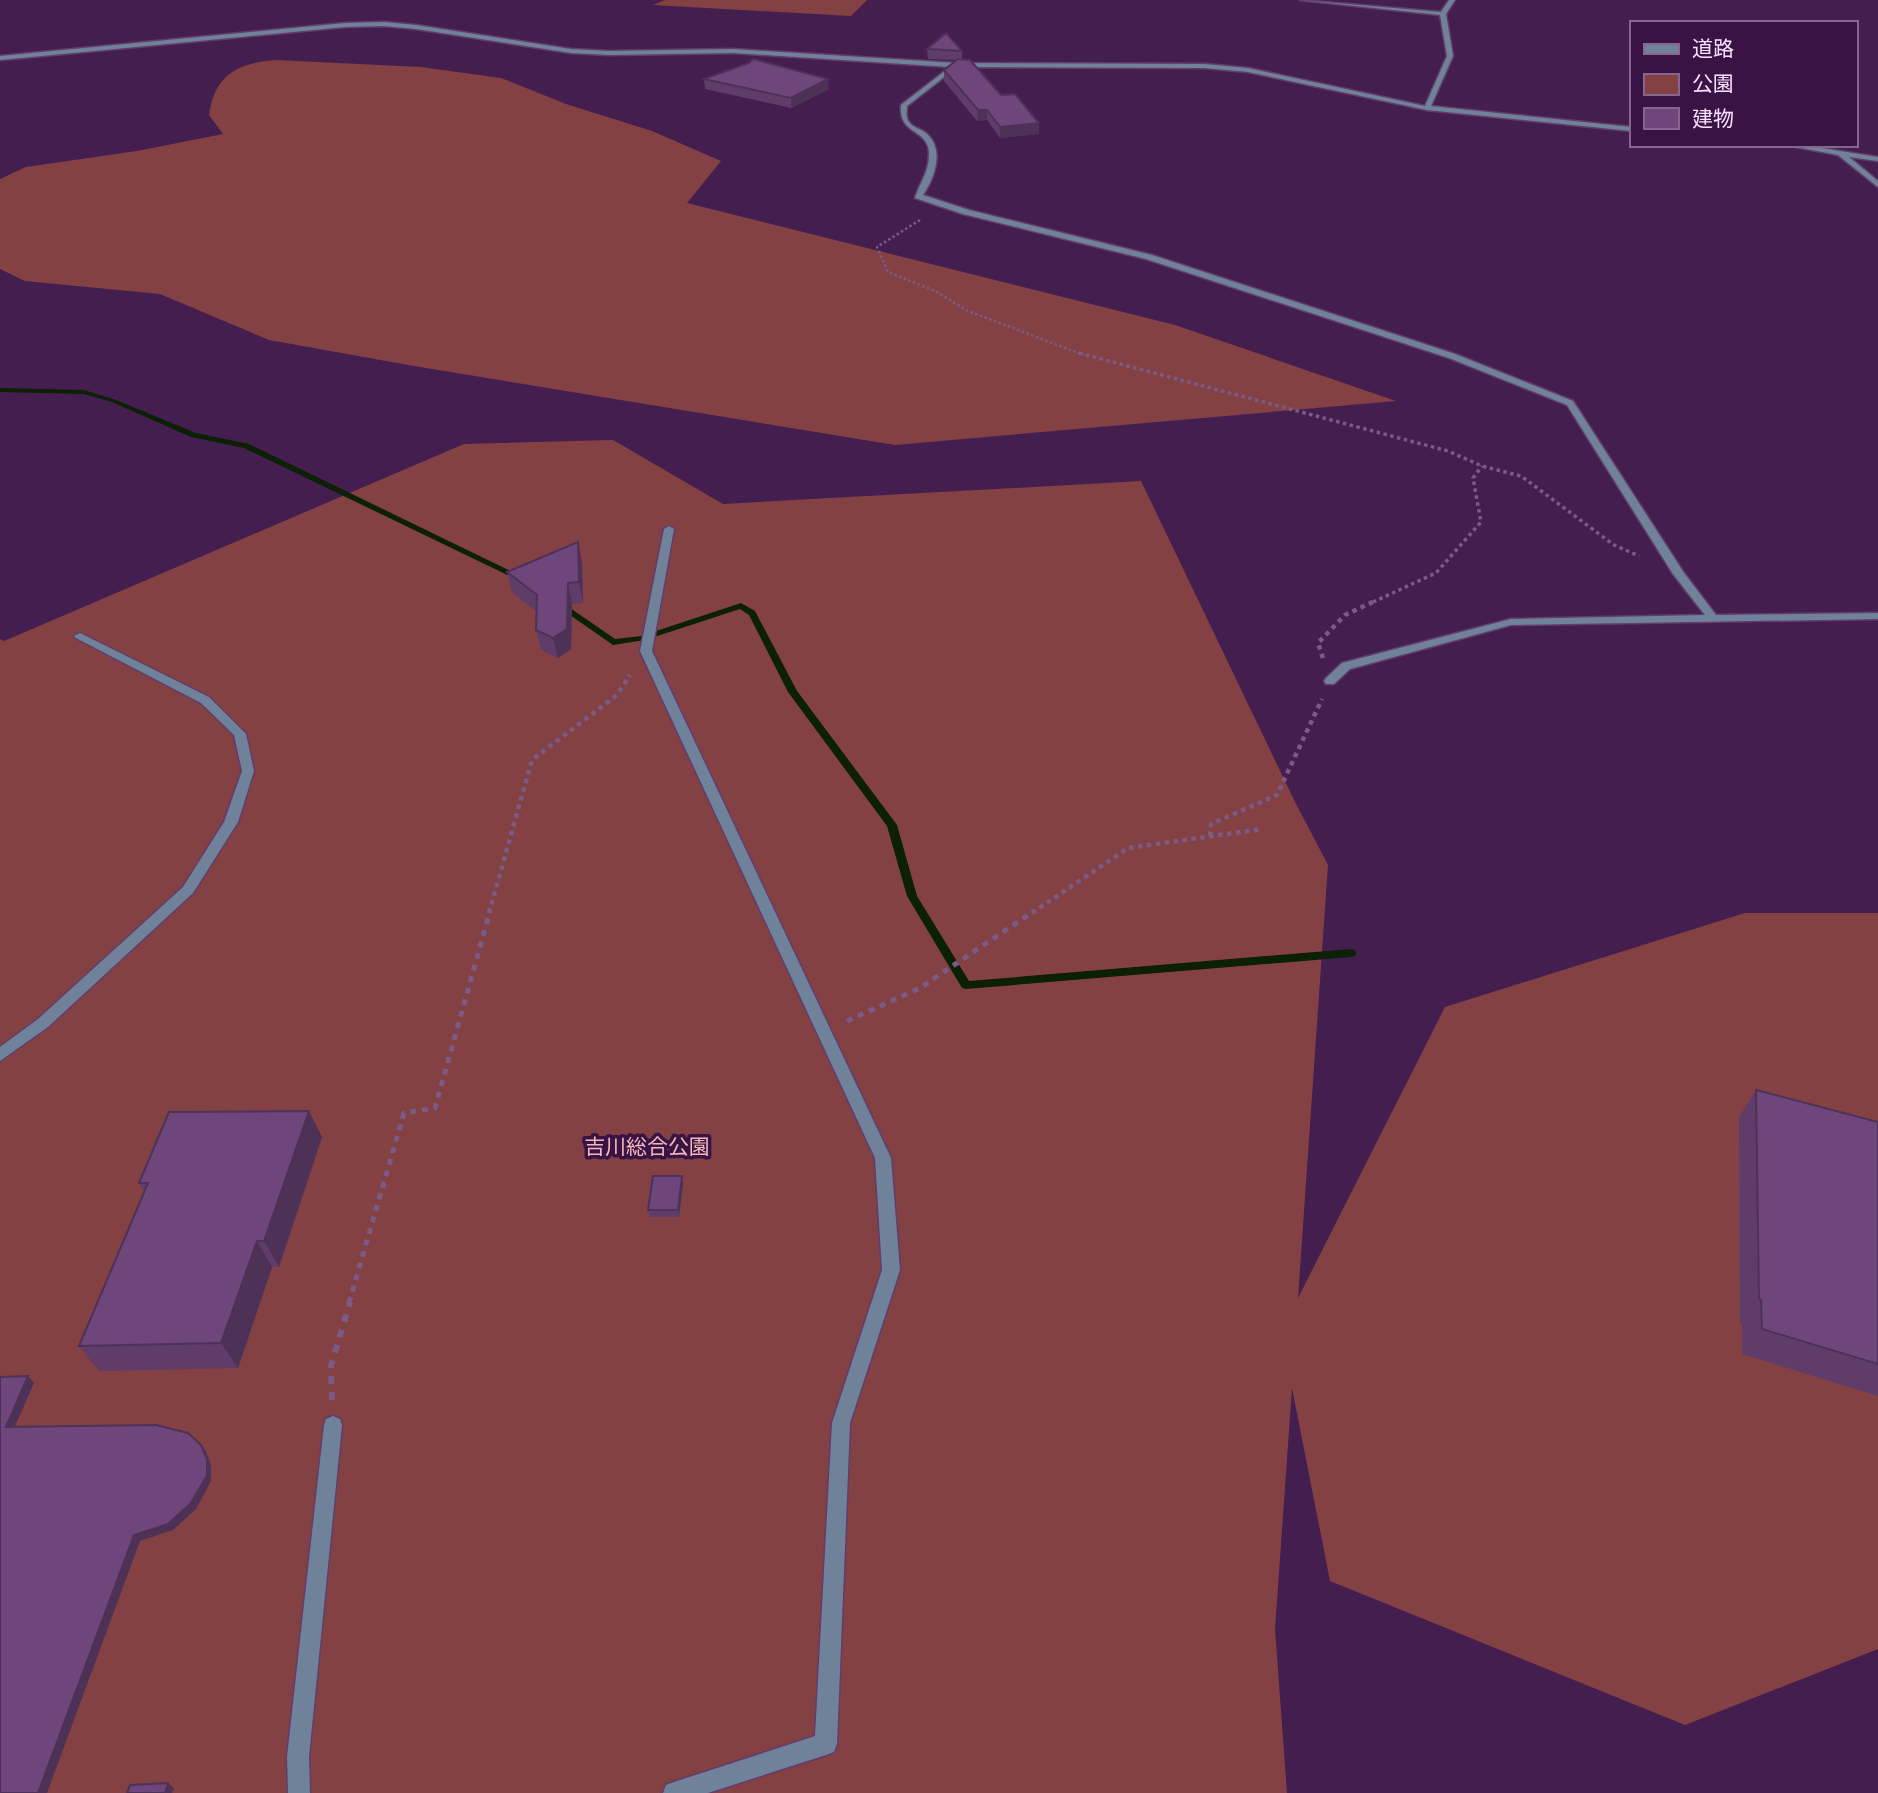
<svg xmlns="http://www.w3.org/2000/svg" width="1878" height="1793" font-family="Poppins,'Noto Sans JP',sans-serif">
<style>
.green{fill:#834144}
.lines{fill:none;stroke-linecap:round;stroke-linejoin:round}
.stream{fill:#0b2005;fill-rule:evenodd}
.lane-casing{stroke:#623d6c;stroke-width:3}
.street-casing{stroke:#623d6c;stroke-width:3}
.path-far4{stroke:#7c5a86;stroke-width:2.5;stroke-dasharray:2.5 2.5;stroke-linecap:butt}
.path-far3{stroke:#7c5a86;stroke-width:3.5;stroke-dasharray:3.5 3.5;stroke-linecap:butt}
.path-far2{stroke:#7c5a86;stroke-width:4.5;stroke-dasharray:4.5 4.5;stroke-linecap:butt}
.path-far1{stroke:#7c5a86;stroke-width:5;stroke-dasharray:6 6;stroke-linecap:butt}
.path{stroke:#7c5a86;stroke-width:6;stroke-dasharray:8 8;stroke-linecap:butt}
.lane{fill:#70819a;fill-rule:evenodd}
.street{fill:#70819a;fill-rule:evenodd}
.wall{fill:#5f3c6a}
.shaded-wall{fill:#4e3156}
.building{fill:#6f467b;stroke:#4e3156;stroke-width:2}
.labels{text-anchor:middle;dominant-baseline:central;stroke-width:7;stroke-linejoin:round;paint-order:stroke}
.park-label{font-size:21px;fill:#f3b8b8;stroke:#3a1345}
</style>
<rect width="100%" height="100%" fill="#451e50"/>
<path class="green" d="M665,0H867L851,16L653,5Z
M276,60L421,67L501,78L566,104L652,131L721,161L687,203L1175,325L1396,401L895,445L414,366L269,340L160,294L25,281L0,269V179L26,167L137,151L223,134L209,115C215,74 238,63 276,60Z
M613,440L723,504L1141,481L1295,802L1328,865L1298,1298L1445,1007L1745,913H1878V1649L1685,1725L1330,1581L1292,1388L1275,1629L1287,1793H0V639L4,641L464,444Z"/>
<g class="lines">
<path class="stream" d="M0,388L84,390L116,400L196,433L249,444L525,578L521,580H518L244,448L191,437L112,402L84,394L0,392Z
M560,601L615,639L641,636L741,603L755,611L797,691L897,825L917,896L969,981L1351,949L1355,950L1356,953L1355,956L1351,957L966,989L962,988L907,896L887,826L788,692L749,615L740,609L645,640L613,645L557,606L556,604Z"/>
<defs>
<path id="lane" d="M669,526L674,529L652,651L891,1158L900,1270L850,1423L837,1744L834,1752L826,1755L708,1793H663L666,1785L674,1782L815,1736L832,1423L882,1270L875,1158L640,651L664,529Z
M80,633L209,697L246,734L254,771L238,822L193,893L48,1027L0,1061V1047L38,1019L183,887L224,822L242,771L234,735L201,703L76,638L74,636Z
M333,1416L340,1419L342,1425L309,1757L310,1793H288L287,1757L324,1425L326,1419Z"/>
<path id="street" d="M1300,0L1441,12L1449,0H1455L1446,14L1453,56L1431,106L1631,127V131L1427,110L1248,72L1205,68L957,67L907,106C907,111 905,117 909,122C913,128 922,129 927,134C945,150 934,179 923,195L969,210L1152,255L1455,354L1573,401L1684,573L1716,615L1878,613V619L1511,625L1350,669L1334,684H1326L1324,681L1326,678L1342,663L1511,619L1705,615L1673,574L1567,405L1449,358L1146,259L963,214L915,198C919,184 929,172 929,155C930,128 898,136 901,105L950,67L733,53L609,55L571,53L416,29L384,26L345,27L0,60V56L345,23L384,22L416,25L571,49L609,51L733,49L956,63L1205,64L1248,68L1425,106L1447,56L1440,15Z
M1785,145H1803L1878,157V161L1849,157L1878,181V187L1838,155Z"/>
</defs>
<use href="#lane" class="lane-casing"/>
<use href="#street" class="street-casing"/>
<path class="path-far4" d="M920,220L877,247L888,272L935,291L968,311L1084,355"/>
<path class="path-far3" d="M1079,353L1448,451L1482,466L1521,476L1614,545L1639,556
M1373,602L1436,573L1481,522L1473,478L1482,466"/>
<path class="path-far2" d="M1323,658L1318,643L1345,615L1377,600
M1210,836L1211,824L1277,795L1322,699
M489,913L532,760L617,695L630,675
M1032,913L1128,848L1262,829"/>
<path class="path-far1" d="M847,1021L920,988L1034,911
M349,1303L404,1113L435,1108L490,911"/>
<path class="path" d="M332,1400L331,1366L350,1302"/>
<use href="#lane" class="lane"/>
<use href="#street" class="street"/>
</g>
<path class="wall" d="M927,49L962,51V60L1001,95L1039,134L1000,138L987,120L977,121L944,81V70L957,60L928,59Z
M704,79L829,89L791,108L705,89Z
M582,562L583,603L572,604L571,649L558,658L541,650L536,630L537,612L512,592L507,572Z
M1756,1090L1878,1122V1396L1742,1354V1325H1740L1739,1117Z
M322,1137L279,1267H272L238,1368L99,1371L79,1346L144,1191L139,1183Z
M682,1176L683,1183L679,1217H650L648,1210Z"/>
<path class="shaded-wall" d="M828,79L829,89L791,108V98Z
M978,110H987V120L977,121Z
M1039,123V134L1000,138V127Z
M578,542L582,562L583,603L579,582Z
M568,583L572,604L571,649L558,658L553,638Z
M309,1111L322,1137L279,1267L264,1241Z
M682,1176L683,1183L679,1217L678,1210Z
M257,1241L272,1267L238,1368L221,1343Z
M28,1376L34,1383L12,1433L6,1427Z
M201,1445L206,1451L211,1466V1481L196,1509L173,1530L140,1541L47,1793H38L134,1535Z
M168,1783L174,1788L172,1793H165Z"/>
<path class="building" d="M946,33L962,51L927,49Z
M753,59L828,79L791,98L704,79L749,63Z
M958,59L970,60L1001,95L1015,94L1039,123L1000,127L987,110H978L944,70Z
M578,542L579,582L568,583L567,629L553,638L536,630L537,595L507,572Z
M1756,1090L1878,1122V1364L1762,1329L1761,1300L1759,1299Z
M309,1111L264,1241H257L221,1343L79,1346L148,1183H139L169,1112Z
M653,1176H682L678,1210H648Z
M28,1376L6,1427L156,1425L188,1433L201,1445L207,1460V1475L191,1503L168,1524L134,1535L38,1793H0V1377Z
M168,1783L165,1793H127L130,1785Z"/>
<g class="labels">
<g class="park-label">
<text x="647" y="1146">吉川総合公園</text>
</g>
</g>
<rect x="1630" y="21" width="228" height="126" fill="#3a1345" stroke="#86658f" stroke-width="2"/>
<rect x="1644" y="44" width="35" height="10" fill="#70819a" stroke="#86658f" stroke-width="2"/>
<text x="1692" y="56" font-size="21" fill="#f8e0ff">道路</text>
<rect x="1644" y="74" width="35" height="21" fill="#834144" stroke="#86658f" stroke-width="2"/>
<text x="1692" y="91" font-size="21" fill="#f8e0ff">公園</text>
<rect x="1644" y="108" width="35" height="21" fill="#6f467b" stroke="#86658f" stroke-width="2"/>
<text x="1692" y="126" font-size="21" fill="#f8e0ff">建物</text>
</svg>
